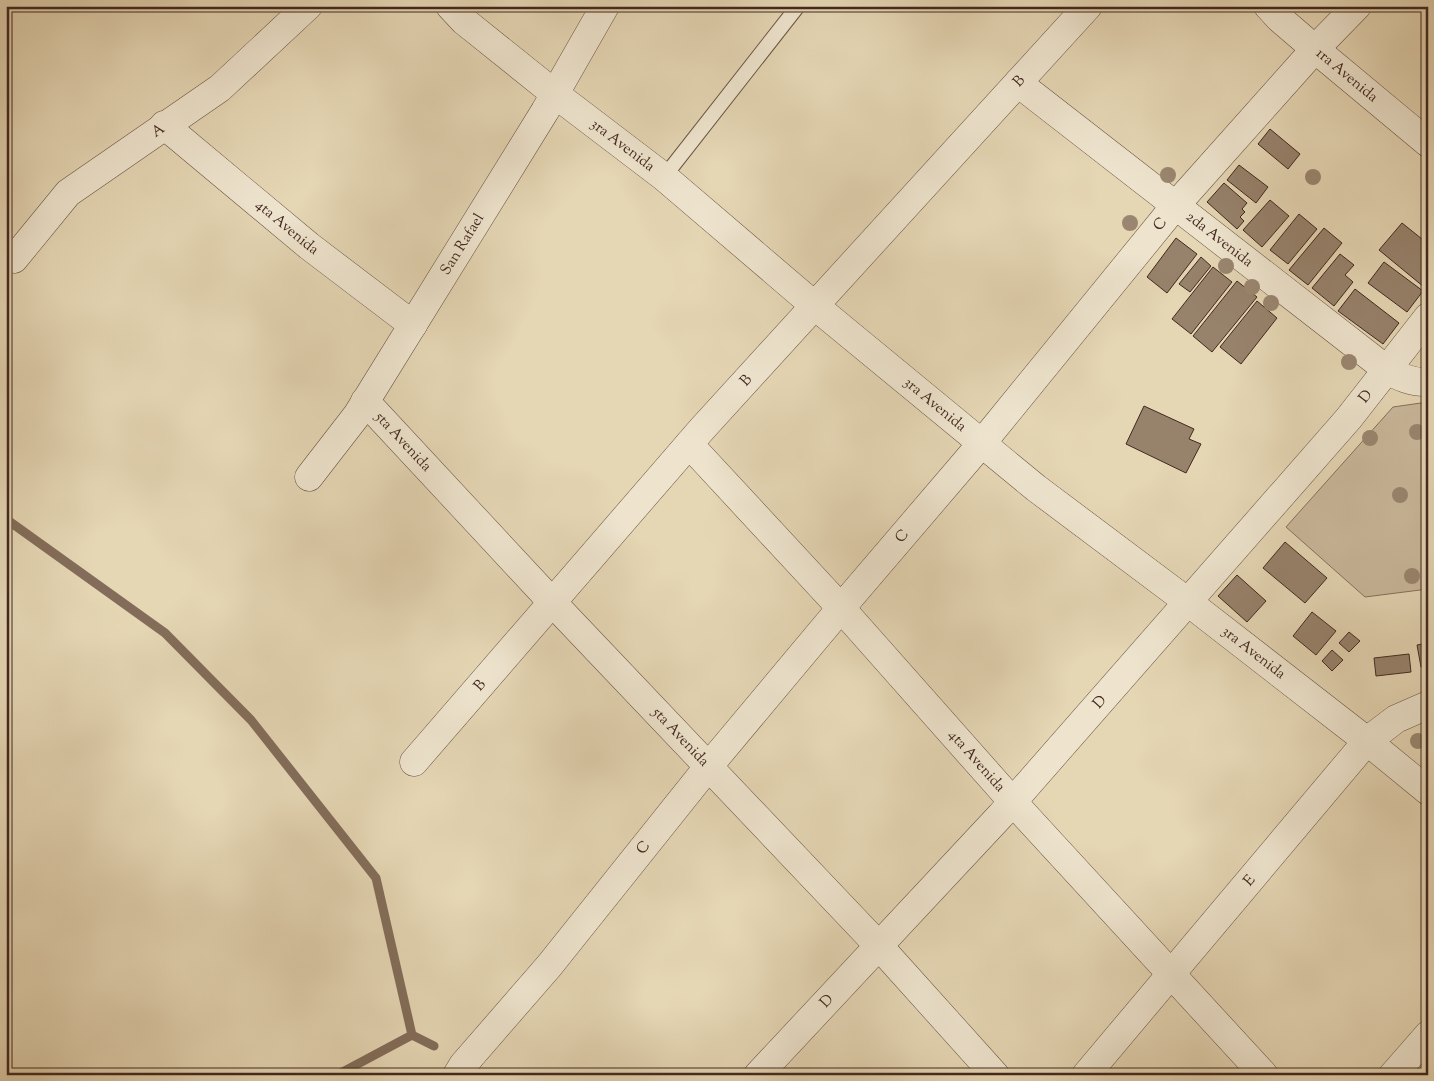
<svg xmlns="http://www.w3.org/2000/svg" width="1434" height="1081" font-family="'Sorts Mill Goudy',serif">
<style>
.green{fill:#c9b89b;stroke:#86705d}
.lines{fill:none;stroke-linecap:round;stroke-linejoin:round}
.stream{stroke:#836d5a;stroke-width:9}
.building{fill:#97826c;stroke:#42281f}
.service-casing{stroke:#6b5444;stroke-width:16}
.minor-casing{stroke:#6b5444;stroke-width:29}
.service{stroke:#eee4ce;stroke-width:14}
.minor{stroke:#eee4ce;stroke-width:28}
.tree{fill:#9a8670}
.labels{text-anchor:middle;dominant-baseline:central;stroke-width:4;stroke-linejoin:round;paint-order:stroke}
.street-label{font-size:15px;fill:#42281f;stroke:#eee4ce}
</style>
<rect width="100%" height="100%" fill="#e5d6b4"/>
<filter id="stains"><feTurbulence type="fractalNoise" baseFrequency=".004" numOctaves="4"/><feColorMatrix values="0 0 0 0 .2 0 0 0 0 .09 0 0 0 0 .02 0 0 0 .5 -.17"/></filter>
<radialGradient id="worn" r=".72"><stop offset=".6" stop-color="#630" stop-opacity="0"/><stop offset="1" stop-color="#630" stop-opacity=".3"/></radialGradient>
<path class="green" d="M1428,402V589L1365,597L1286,527L1393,407Z"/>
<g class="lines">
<path class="stream" d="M6,519L165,633L251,720L376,878L412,1035
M337,1075L412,1035L434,1046"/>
</g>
<path class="building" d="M1270,129L1300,154L1288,169L1258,144Z
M1239,165L1268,187L1256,203L1227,180Z
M1224,183L1247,203L1242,209L1245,212L1240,217L1244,221L1237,229L1207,202Z
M1270,200L1289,216L1262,247L1243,230Z
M1299,214L1317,229L1288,264L1270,250Z
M1402,223L1422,239L1428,232V282L1424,287L1379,250Z
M1324,228L1342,243L1308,285L1289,270Z
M1176,238L1197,254L1167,293L1147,277Z
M1340,254L1354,265L1345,275L1353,282L1334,306L1312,288Z
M1201,257L1211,266L1190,292L1179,284Z
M1384,262L1423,291L1407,312L1368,283Z
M1213,267L1232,282L1191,334L1172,319Z
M1237,281L1257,297L1212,352L1193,336Z
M1355,289L1399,323L1383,344L1338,311Z
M1257,301L1277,318L1241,364L1220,347Z
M1144,406L1194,429L1189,439L1201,444L1186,473L1126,444Z
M1285,542L1327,578L1305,603L1263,568Z
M1237,575L1266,601L1247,622L1218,596Z
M1312,612L1336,631L1316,655L1293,636Z
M1349,632L1360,641L1349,652L1339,643Z
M1428,643V666L1421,667L1417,645Z
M1332,650L1343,660L1332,671L1322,661Z
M1409,654L1411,672L1376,676L1374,658Z"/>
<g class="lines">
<defs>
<path id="service" d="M664,177L798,6"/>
<g id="minor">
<path id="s1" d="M450,6L464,21L555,94L664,177L815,306L1036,488L1188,602L1367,741L1428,791"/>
<path id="s2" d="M1268,6L1279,18L1315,49L1428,143"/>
<path id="s3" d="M1018,83L1386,369C1399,377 1412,383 1428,382"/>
<path id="s4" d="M164,125L309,246L413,325"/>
<path id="s5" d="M14,259L68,193L220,88L308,6"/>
<path id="s6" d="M365,401L552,602L879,946L995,1075"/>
<path id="s7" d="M689,444L841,608L1012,801L1264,1075"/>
<path id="s8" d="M309,477L357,415L545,111L605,6"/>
<path id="s9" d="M414,762L702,429L1088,6"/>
<path id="s10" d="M457,1075L463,1065L549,966L708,767L841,608L982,443L1175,206L1315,49L1357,6"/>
<path id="s11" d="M758,1075L1001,815L1349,418L1428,317"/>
<path id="s12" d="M1086,1075L1367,741L1396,719L1428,705"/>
<path d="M1393,1075L1428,1035"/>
</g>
</defs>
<use href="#service" class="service-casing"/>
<use href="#minor" class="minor-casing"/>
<use href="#service" class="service"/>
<use href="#minor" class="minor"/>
</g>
<g class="tree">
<circle cx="1168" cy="175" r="8"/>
<circle cx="1313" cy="177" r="8"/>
<circle cx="1130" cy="223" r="8"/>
<circle cx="1226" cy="266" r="8"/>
<circle cx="1252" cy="287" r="8"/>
<circle cx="1271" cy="303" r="8"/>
<circle cx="1349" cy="362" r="8"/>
<circle cx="1417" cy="432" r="8"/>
<circle cx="1370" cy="438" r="8"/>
<circle cx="1400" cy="495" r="8"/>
<circle cx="1412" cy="576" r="8"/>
<circle cx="1418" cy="741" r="8"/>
</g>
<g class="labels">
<g class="street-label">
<text stroke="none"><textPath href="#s2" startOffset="105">1ra Avenida</textPath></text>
<text stroke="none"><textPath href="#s9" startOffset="911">B</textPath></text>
<text stroke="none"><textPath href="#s5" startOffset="195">A</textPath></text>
<text stroke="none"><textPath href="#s1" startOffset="222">3ra Avenida</textPath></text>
<text stroke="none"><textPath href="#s10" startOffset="1104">C</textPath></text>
<text stroke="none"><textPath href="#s4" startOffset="160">4ta Avenida</textPath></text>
<text stroke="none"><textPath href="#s3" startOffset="255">2da Avenida</textPath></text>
<text stroke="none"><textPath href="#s8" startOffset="279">San Rafael</textPath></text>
<text stroke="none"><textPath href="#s9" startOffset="506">B</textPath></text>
<text stroke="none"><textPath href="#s11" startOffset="911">D</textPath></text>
<text stroke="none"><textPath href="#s1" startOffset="628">3ra Avenida</textPath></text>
<text stroke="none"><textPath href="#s6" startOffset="56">5ta Avenida</textPath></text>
<text stroke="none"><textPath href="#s10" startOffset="699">C</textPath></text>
<text stroke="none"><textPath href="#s1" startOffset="1032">3ra Avenida</textPath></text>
<text stroke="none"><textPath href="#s9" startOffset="101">B</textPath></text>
<text stroke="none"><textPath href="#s11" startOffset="506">D</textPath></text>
<text stroke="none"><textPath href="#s6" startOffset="461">5ta Avenida</textPath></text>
<text stroke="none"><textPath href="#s7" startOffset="428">4ta Avenida</textPath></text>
<text stroke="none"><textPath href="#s10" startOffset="294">C</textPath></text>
<text stroke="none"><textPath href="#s12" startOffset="254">E</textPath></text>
<text stroke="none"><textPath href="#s11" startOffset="101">D</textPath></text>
</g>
</g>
<rect width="1434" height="1081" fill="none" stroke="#e5d6b4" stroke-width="25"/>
<rect x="8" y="8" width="1419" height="1066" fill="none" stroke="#42281f" stroke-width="2.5"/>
<rect x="12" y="12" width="1409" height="1056" fill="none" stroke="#42281f"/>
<rect width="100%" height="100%" filter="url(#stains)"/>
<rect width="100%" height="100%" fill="url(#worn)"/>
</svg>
